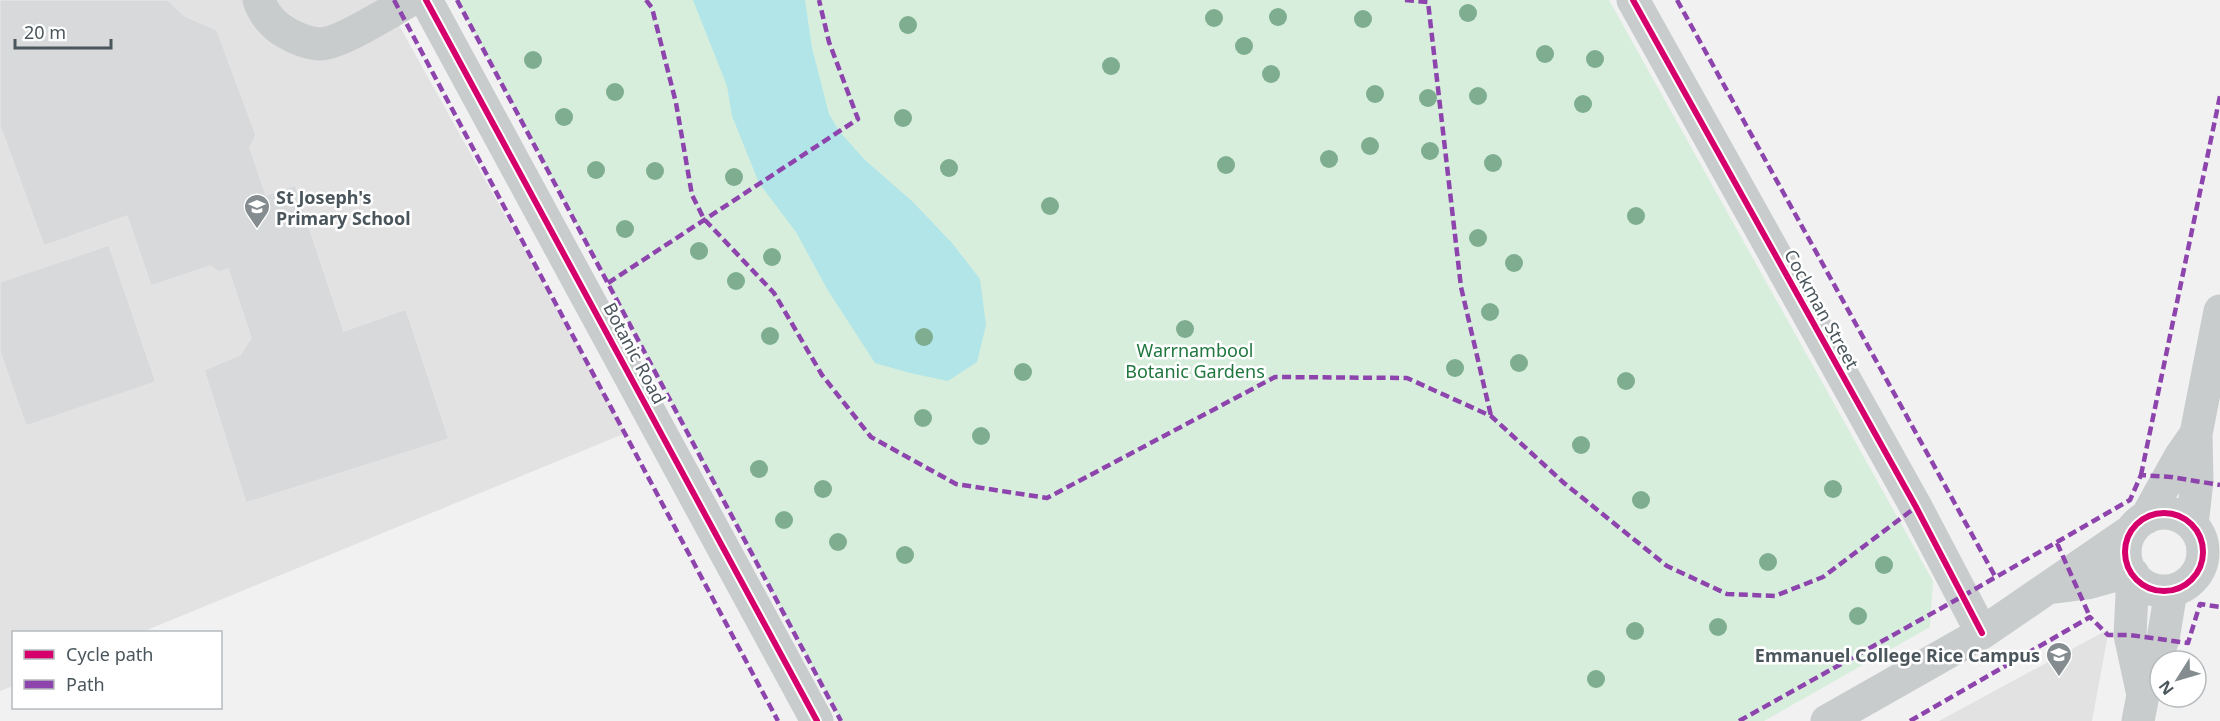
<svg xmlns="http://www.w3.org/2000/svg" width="2220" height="721" font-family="'Noto Sans',sans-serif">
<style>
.education{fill:#e3e2e3}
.green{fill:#d8eedd}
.water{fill:#b1e5e8}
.building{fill:#d7d9da;stroke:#e3e3e4;stroke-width:1.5}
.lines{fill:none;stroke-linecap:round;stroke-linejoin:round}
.minor{stroke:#c9cccc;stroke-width:33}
.quiet{stroke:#8e44ad;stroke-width:4.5;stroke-dasharray:9 4.5;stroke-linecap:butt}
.cycleway-casing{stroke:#fff;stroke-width:10}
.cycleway{stroke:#d6006c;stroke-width:6}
.tree{fill:#7eae8f}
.labels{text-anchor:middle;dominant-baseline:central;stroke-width:5;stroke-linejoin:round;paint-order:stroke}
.poi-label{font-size:18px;font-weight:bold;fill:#4a565c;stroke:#fff;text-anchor:start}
.street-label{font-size:18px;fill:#4a565c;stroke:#fff}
.park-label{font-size:18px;fill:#20773e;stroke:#fff}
</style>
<rect width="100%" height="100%" fill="#f1f1f1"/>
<path class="education" d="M0,0H385L626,433L142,632H14L13,686L0,691Z
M2109,629L2092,721H1939Z"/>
<path class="green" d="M457,0H1609L1933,581L1930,627L1764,721H841Z"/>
<path class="water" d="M693,0H805L812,48L829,114L839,131L865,160L913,202L952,243L980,279L986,325L977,362L948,381L910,373L875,363L827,289L796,232L759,183L732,116L727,86Z"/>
<path class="building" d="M0,0H168L185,16L217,30L256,135L250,148L266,195L295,185L344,331L406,309L449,439L246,503L204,370L240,355L251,338L228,269L219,272L210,266L151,286L127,216L44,246L0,126Z
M109,245L156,382L26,426L0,352V282Z"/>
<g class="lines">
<path class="minor" d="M259,0C263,13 273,25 285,32C295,38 307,43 319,44C339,45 392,10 411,0
M426,0L817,721
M1633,0L1916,507L1982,633
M2125 552a39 39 0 1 1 78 0a39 39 0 1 1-78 0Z
M2146,518L2180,457L2196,434
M2192,525L2197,481L2196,434L2220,311
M2133,574L2130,635L2143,695
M2056,587L2087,583L2130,571
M1827,721L1982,633L2132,530
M2138,721L2143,695L2163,639L2171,591"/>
<path class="quiet" d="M394,0L778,721
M457,0L841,721
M646,0L652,8L676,103L692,195L704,219L774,293L822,375L871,437L956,484L1047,498L1275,377L1407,378L1491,416L1564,483L1667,566L1727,594L1775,596L1823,577L1916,507
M1405,0L1428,2L1461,287L1491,416
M1677,0L1996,578
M608,283L858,119L829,42L819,0
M2141,475L2220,96
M2057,543L2090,617
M1739,721L1963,596L2130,500L2141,475L2171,477L2220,485
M1910,721L2090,617L2108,635H2130L2188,643L2200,604L2220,607"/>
<defs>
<path id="cycleway" d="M426,0L817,721
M1633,0L1916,507L1982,633
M2125 552a39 39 0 1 1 78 0a39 39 0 1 1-78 0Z"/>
</defs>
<use href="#cycleway" class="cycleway-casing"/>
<use href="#cycleway" class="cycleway"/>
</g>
<g class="tree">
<circle cx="1468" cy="13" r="9"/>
<circle cx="1278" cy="17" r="9"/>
<circle cx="1214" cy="18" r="9"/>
<circle cx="1363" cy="19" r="9"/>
<circle cx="908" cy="25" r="9"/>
<circle cx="1244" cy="46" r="9"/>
<circle cx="1545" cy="54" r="9"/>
<circle cx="1595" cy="59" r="9"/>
<circle cx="533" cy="60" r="9"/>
<circle cx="1111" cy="66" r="9"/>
<circle cx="1271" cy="74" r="9"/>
<circle cx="615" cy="92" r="9"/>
<circle cx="1375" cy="94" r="9"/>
<circle cx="1478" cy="96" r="9"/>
<circle cx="1428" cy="98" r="9"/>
<circle cx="1583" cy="104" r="9"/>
<circle cx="564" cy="117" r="9"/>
<circle cx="903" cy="118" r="9"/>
<circle cx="1370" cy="146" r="9"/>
<circle cx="1430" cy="151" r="9"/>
<circle cx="1329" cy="159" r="9"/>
<circle cx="1493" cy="163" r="9"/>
<circle cx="1226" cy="165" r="9"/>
<circle cx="949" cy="168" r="9"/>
<circle cx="596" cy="170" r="9"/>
<circle cx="655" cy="171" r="9"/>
<circle cx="734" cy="177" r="9"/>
<circle cx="1050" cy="206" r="9"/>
<circle cx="1636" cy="216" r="9"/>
<circle cx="625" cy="229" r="9"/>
<circle cx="1478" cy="238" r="9"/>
<circle cx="699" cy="251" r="9"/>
<circle cx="772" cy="257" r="9"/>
<circle cx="1514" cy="263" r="9"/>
<circle cx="736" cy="281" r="9"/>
<circle cx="1490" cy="312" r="9"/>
<circle cx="1185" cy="329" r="9"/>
<circle cx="770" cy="336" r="9"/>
<circle cx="924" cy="337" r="9"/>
<circle cx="1519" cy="363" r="9"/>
<circle cx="1455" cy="368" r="9"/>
<circle cx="1023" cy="372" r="9"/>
<circle cx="1626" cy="381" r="9"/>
<circle cx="923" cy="418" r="9"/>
<circle cx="981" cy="436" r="9"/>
<circle cx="1581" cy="445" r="9"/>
<circle cx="759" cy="469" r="9"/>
<circle cx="823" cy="489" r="9"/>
<circle cx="1833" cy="489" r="9"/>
<circle cx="1641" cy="500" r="9"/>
<circle cx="784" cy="520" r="9"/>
<circle cx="838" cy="542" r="9"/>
<circle cx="905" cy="555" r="9"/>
<circle cx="1768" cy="562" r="9"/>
<circle cx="1884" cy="565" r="9"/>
<circle cx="1858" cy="616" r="9"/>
<circle cx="1718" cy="627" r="9"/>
<circle cx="1635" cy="631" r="9"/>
<circle cx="1596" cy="679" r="9"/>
</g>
<defs>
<symbol id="school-pin" viewBox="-11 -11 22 30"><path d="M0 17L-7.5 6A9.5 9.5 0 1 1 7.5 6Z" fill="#848c90" stroke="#fff"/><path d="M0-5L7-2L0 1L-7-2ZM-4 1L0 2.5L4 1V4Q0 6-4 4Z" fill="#fff"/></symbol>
</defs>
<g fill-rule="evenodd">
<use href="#school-pin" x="242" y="192" width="30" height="40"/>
<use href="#school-pin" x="2044" y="640" width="30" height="40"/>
</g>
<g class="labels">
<g class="poi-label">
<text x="276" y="197">St Joseph's<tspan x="276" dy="21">Primary School</tspan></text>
<text x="2040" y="655" text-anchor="end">Emmanuel College Rice Campus</text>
</g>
<g class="street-label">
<text transform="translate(1822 309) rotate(61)">Cockman Street</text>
<text transform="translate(635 353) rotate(62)">Botanic Road</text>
</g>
<g class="park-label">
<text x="1195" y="350">Warrnambool<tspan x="1195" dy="21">Botanic Gardens</tspan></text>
</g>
</g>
<rect x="12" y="631" width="210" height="78" fill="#ffffff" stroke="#b7bbbe" stroke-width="1.5"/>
<rect x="24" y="650" width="30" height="9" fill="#d6006c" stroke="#b7bbbe" stroke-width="1.5"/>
<text x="66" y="661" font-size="18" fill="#4a565c">Cycle path</text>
<rect x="24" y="680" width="30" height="9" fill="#8e44ad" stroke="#b7bbbe" stroke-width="1.5"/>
<text x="66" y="691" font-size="18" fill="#4a565c">Path</text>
<g transform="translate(2178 679) rotate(233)"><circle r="28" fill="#ffffff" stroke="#b7bbbe" stroke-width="1.5"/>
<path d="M0-4.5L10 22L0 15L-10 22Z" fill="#848c90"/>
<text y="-9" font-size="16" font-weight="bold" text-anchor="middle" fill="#4a565c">N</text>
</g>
<path d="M15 39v9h96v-9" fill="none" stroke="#4a565c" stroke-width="3"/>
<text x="24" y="39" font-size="18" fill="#4a565c" stroke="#ffffff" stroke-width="4.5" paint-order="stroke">20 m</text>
</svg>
